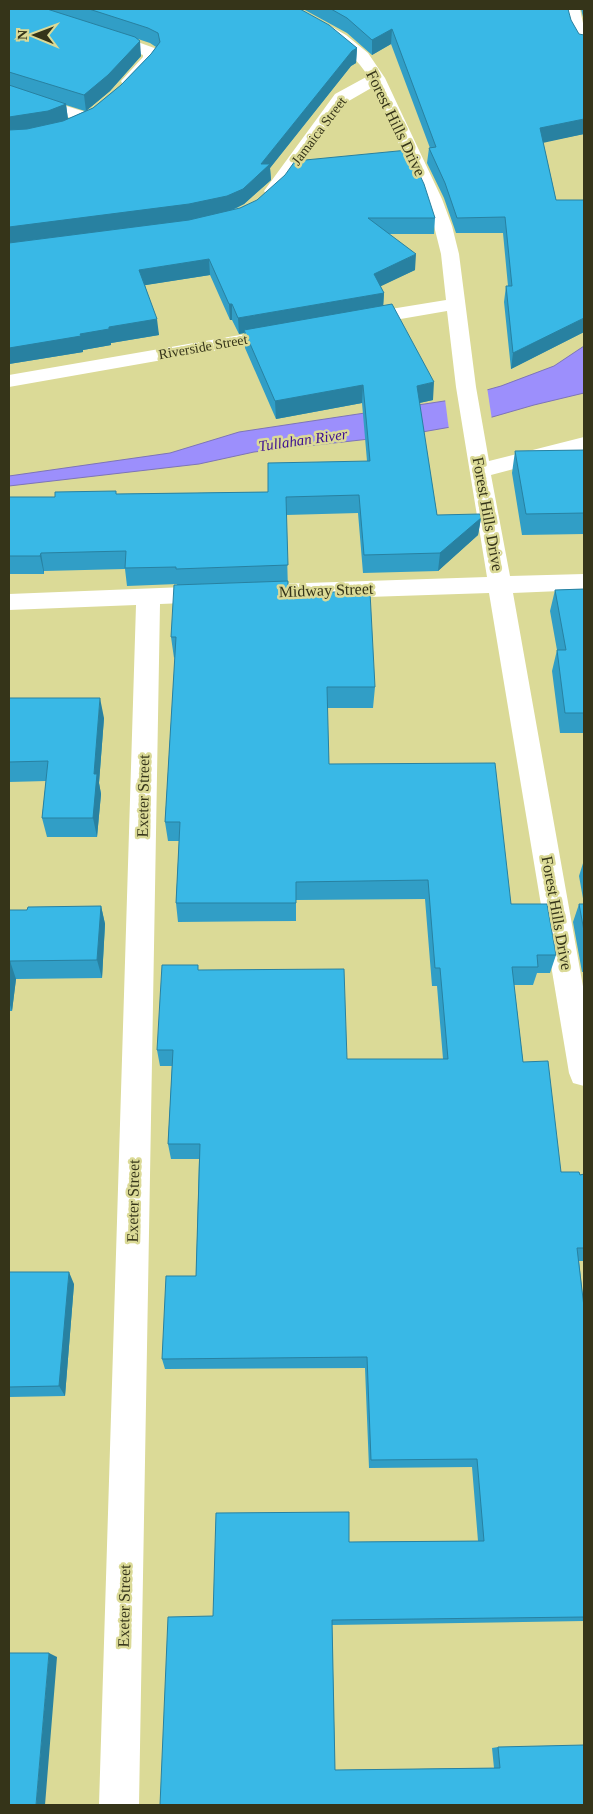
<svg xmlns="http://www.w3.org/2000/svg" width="593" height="1814" font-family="Georgia,serif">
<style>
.water{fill:#9c8ffc;stroke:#7d74b8}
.pier{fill:#dbda97}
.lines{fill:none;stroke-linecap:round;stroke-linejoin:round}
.minor{fill:#fff;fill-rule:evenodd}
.wall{fill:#319ec6;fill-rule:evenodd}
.shaded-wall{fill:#2881a1}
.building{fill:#39b8e6;stroke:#2881a1}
.labels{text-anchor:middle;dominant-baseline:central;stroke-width:5;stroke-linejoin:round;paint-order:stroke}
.far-street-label{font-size:14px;fill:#353419;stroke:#dbda97}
.far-water-label{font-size:15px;font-style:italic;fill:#3c0e92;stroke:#dbda97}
.street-label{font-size:16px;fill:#353419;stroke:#dbda97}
</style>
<rect width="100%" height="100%" fill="#dbda97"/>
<path class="water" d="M584,346V393L534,405L468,424L405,435L254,452L199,464L9,486V476L170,453L239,432L451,400L501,386L554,366Z"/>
<path class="pier" d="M487,387L492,420L449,430L445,399Z"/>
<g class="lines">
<path class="minor" d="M281,9H300L346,35L368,53L385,78L442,199L452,226L459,254L476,387L489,461L584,437V451L491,475L510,576L584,574V590L513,593L584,992V1086L573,1083L569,1073L489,593L250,601L242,599L238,593L242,587L250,585L487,577L456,387L447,311L360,326L353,324L350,320L353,316L360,314L446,300L441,254L434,226L424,199L373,87L347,102L279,195L273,196L267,195L264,191L335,94L368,76C348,44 315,30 283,12Z
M564,9H580L584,28V50L578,48L570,35Z
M105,30L157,49L159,52C159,61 143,79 135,84C131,87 127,85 123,85L121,81L143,57V55L99,38L97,35L99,32Z
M9,88L95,115L98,119L95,123L89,124L9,98Z
M281,328L288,330L291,334L288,338L9,387V375Z
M210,586L218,588L222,594L218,600L210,602L160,604L139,1805H99L136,605L9,610V594Z"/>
</g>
<path class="wall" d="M9,9H300L357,48L356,63L351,66L270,168L271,180L244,204L233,210L435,218L434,234H389L415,270L380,286L384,293L383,306L433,400L419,403L437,515L481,518L478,535L438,571L363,573L358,513L286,515L288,592L375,687L373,708H327L329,764L511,904L556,955L550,973H537L533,985H514L523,1062L561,1172L580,1175L584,1174V1261H579L584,1307V1621L332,1625L335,1770L494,1768L492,1748L498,1747L584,1805H160L213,1616L349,1542L478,1541L472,1467L369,1468L365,1368L165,1369L162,1359L196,1276L199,1159H171L168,1144L172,1066H160L157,1050L198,970L347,1059H443L437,986H432L425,899L296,900V921L178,922L176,903L179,841H168L165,822L175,657L174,658L171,637L177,584L127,586L125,569L44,571V574H9V497H55L116,494L268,492L367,461L362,403L276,419L245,348L244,333L239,334L232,320H230L210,275L145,285L159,335L111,343V345L83,350V352L9,364ZM138,39L150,43L156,47L151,54L121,85L93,108L86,111L110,91L141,56ZM66,105L85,111L68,119Z
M303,9H568L584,134L543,142L556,200H584V332L511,369L504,302L506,286H508L503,233H456L444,198L427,163L429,148H430L391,44L372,55L347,33Z
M581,9H584V21Z
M584,450V534L522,535L512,473L515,451Z
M584,589V733H560L552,671L557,650L550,611L555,590Z
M9,698L104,718L99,783L101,794L97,837H47L42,818L46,781L9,782Z
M584,860V972H582L573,922L579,904H584L579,876Z
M101,906L105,924L102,978L16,979L12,1011H9V910H27Z
M9,1272L74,1284L65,1396L9,1397Z"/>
<path class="shaded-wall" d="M392,29L391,44L372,55V40Z
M140,41L141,56L110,91L86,111L84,95Z
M357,48L356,63L351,66L270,168L271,180L244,204L227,212L190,220L9,243V227L261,164L352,51Z
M66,104L68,120L9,133V117Z
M584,119V134L538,144L540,128Z
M416,254L415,270L373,290L374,274Z
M209,259L210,275L140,286L139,270Z
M384,293L383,309L244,330V333L239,334L238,318Z
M229,304H232V320H230Z
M584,318V332L511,369L513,353Z
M157,319L159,335L111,343V345L83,350V352L9,364V348L80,334L109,327Z
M434,382L433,400L415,404L417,386Z
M363,385L362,403L276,419L275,401Z
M481,518L478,535L438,571L440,553Z
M41,553L44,571V574L40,556Z
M100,698L104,718L99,783L101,794L97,837L93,818L94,774Z
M101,906L105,924L102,978L97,960Z
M10,961L16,979L12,1011L9,1002V970Z
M69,1272L74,1284L65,1396L59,1386Z
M49,1653L57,1657L45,1805H36Z"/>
<path class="building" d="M9,9H47L135,37L140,41L108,75L84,95L9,72Z
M89,9H300L329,25L357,48L352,51L261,164H270L243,189L227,196L189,204L9,227V130L27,129L63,121L93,108L121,85L151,54L160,42L158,33L148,28Z
M331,9H568L571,20L579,34L584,35V119L540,128L556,200H584V318L513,353L506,286H512L505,217L457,218L445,183L429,148L436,147L392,29L372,40L347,18Z
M9,85L66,104L48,111L9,117Z
M408,150L424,184L435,218H368L416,254L374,274L384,293L238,318L232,304H229L209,259L139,270L157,319L109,327V329L80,334L81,336L9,348V243L189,220L240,208L257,200L285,175L295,161Z
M392,304L434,382L417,386L437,515L480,514L481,518L440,553L364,555L359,495L286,497L288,565L176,569V567L125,568L126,551L41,553L40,556H9V497H55V492L116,491V494L268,492V463L370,461L363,385L275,401L244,330Z
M584,450V513L526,514L515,451Z
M288,581V592H370L375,687H327L329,764L495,763L511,904H547L556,955H537L538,967H512L523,1062L548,1061L561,1172H579L580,1175L584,1174V1248H577L584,1307V1617L332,1620L335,1770L500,1768L498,1747L584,1745V1805H160L168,1617L213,1616L216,1513L349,1512V1542L484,1541L477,1459L371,1460L367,1357L162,1359L166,1276H196L200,1144H168L173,1050H157L162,965H198V970L344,969L347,1059H448L440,968H435L428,880L296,882V903H176L180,822H165L176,637H171L174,585Z
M584,589V713H565L557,650H566L555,590Z
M9,698H100L94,774H97L93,818H42L48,761L9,762Z
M579,904H584V931Z
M101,906L97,960L10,961L9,970V910H27L28,907Z
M9,1272H69L59,1386L9,1387Z
M9,1653H49L36,1805H9Z"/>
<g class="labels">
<g class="far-street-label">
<text transform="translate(319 131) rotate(-53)">Jamaica Street</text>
<text transform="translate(203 347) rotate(-10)">Riverside Street</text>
</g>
<g class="far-water-label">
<text transform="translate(303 440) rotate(-8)">Tullahan River</text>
</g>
<g class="street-label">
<text transform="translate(396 123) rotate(64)">Forest Hills Drive</text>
<text transform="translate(488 514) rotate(80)">Forest Hills Drive</text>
<text transform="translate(326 590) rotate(-2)">Midway Street</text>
<text transform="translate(143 796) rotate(-89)">Exeter Street</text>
<text transform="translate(557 913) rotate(80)">Forest Hills Drive</text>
<text transform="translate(133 1201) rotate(-89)">Exeter Street</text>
<text transform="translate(124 1606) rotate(-89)">Exeter Street</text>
</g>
</g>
<rect width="593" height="1814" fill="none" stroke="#353419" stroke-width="20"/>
<g transform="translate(35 35) rotate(271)" stroke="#dbda97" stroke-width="4" paint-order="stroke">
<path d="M0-4L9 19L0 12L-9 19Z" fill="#353419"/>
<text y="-8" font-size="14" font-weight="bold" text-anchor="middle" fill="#353419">N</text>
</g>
</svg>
